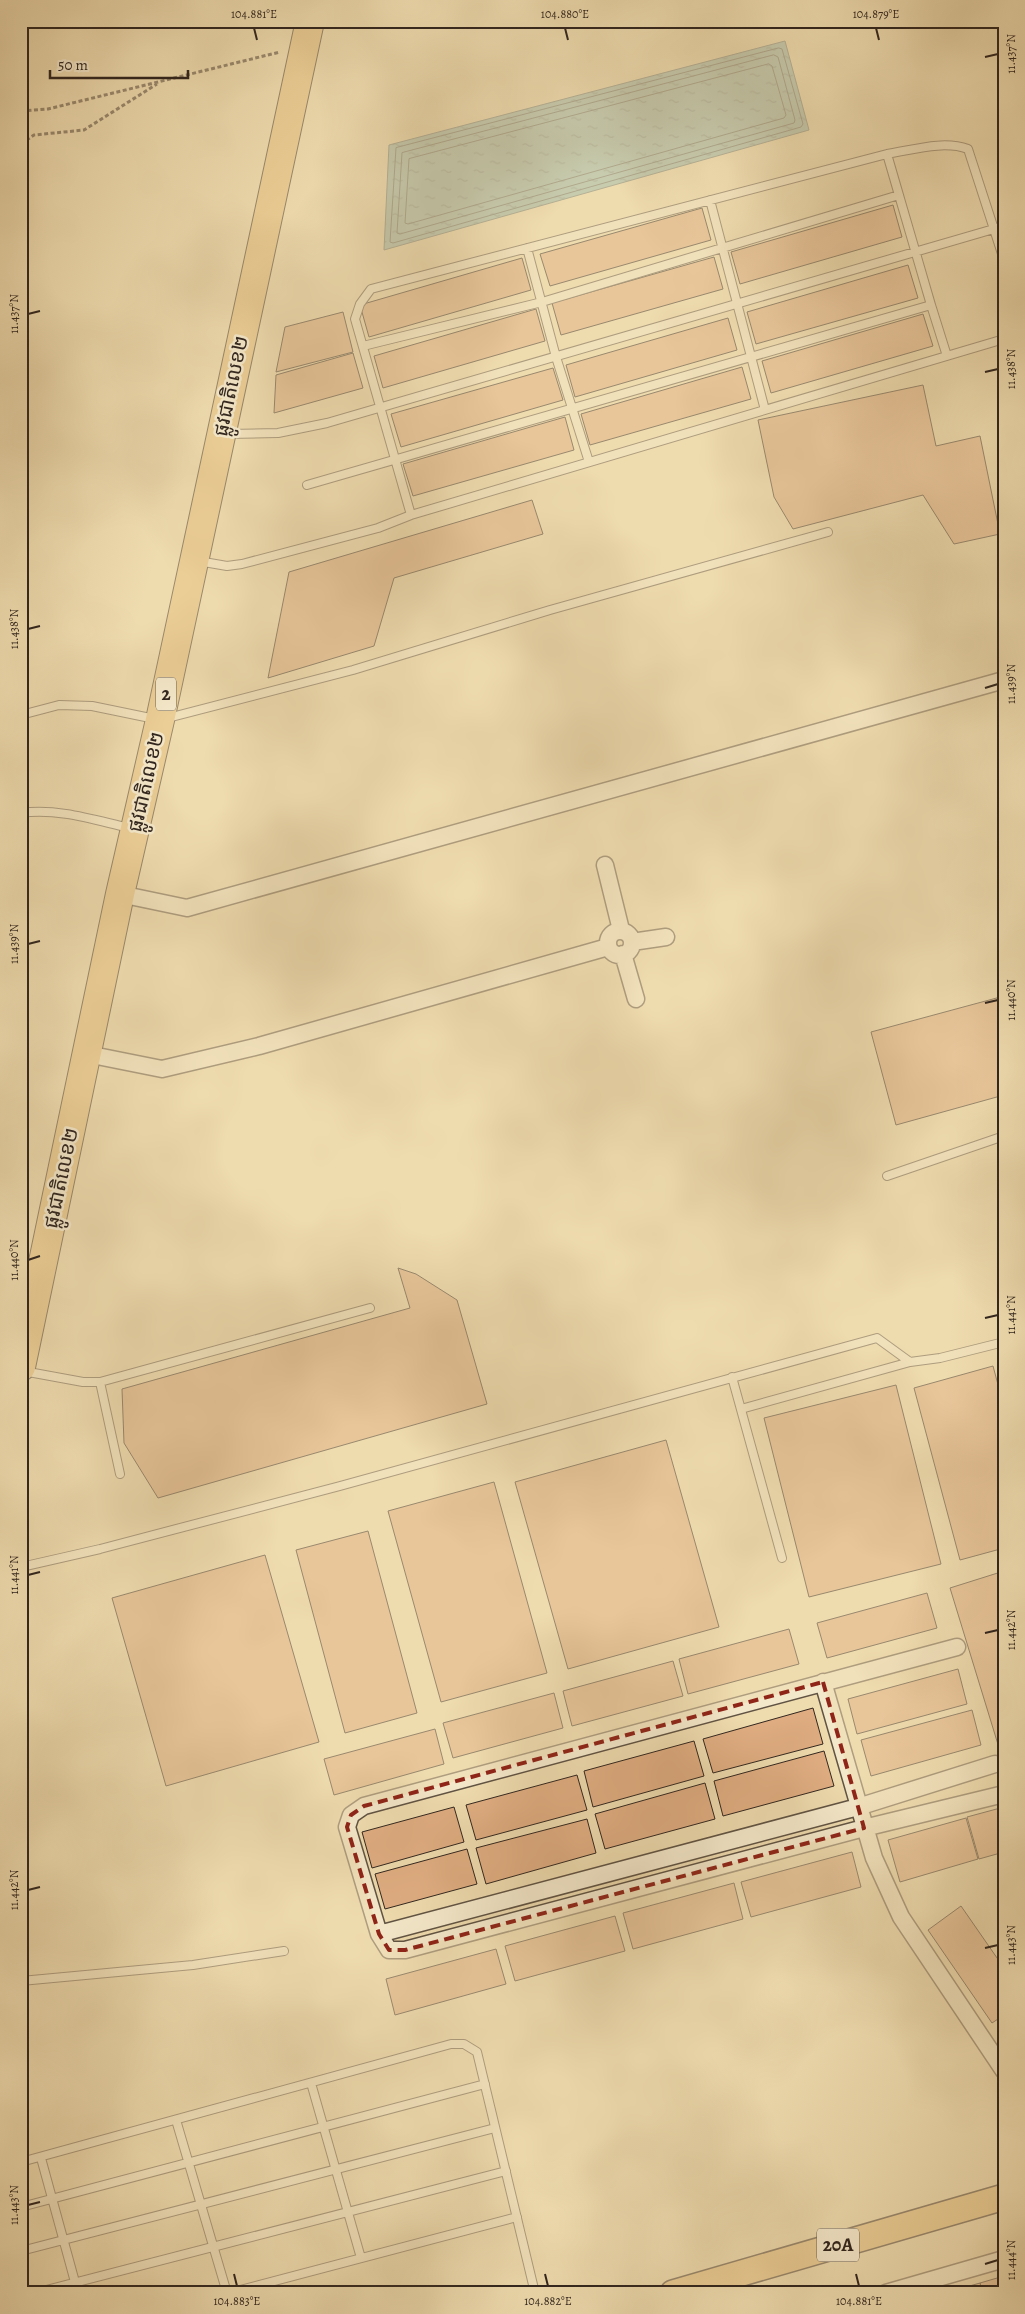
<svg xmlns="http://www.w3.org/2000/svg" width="1025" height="2314" font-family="Alegreya,'Noto Sans Khmer',serif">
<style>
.water{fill:url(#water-ripples);stroke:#707f76}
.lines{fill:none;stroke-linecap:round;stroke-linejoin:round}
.shore{stroke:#667068;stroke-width:1}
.building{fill:#dfad81;stroke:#31261f}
.lane-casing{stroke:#605343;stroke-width:10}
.street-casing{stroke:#605343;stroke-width:19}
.primary-casing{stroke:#31261f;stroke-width:28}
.highway-casing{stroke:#31261f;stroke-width:30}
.path{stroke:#31261f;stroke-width:3;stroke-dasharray:4 2.5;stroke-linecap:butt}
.lane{stroke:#f4e8ca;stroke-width:8}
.street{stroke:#f4e8ca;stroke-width:16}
.primary{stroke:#e7be77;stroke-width:25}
.highway{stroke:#e7be77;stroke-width:28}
.marked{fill:none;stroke:#8f2418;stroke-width:4;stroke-dasharray:10 6;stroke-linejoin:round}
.ticks{fill:none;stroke:#31261f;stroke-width:2}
.labels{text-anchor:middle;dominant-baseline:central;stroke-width:5;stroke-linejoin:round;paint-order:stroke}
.shield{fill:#f4e8ca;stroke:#6c6052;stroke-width:1}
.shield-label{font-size:19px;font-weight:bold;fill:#31261f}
.street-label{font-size:20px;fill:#31261f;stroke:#f4e8ca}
.neatline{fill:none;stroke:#31261f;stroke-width:2}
.ticks-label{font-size:12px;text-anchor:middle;fill:#31261f}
</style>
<defs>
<pattern id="water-ripples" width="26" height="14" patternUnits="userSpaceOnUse" patternTransform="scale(1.25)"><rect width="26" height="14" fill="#9abab0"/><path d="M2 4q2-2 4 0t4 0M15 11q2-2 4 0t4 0" fill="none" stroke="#7e978f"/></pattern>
</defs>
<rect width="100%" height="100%" fill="#eedbae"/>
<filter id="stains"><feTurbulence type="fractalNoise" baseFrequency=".004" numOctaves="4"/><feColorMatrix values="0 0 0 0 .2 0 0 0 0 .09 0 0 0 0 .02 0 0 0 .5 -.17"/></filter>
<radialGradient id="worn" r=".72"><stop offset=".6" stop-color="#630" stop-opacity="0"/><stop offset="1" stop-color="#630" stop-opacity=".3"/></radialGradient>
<path class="water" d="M785,41L809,130L384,250L389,145Z"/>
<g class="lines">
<path class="shore" d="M779,48L782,49L803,124L801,127L393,243L390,242L396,148Z
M774,55L778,57L795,120L794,123L400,234L397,233L402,153Z
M769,64L772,66L786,115L784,118L408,224L405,223L409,159Z"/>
</g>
<path class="building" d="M893,205L902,237L740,284L731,252Z
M702,208L711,240L550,286L540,254Z
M714,257L723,289L561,335L552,303Z
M522,258L531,290L369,337L360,305Z
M908,265L918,298L756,344L747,312Z
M536,309L545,341L383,388L374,356Z
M343,312L353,352L276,372L285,327Z
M923,314L933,346L771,393L762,361Z
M728,318L737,350L575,397L566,365Z
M353,353L363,388L274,413L276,375Z
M742,367L751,399L590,445L581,414Z
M553,368L563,400L401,447L391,414Z
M923,385L936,446L980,436L1000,534L954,544L923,495L793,529L774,497L758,420Z
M565,417L574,450L413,496L403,464Z
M532,500L543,534L394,578L374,646L268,678L289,572Z
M1004,996V1095L896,1125L871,1032Z
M398,1268L416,1274L457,1300L487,1404L158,1498L124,1443L122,1389L410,1308Z
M993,1366L1004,1407V1548L960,1560L914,1388Z
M896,1385L941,1564L809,1597L764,1418Z
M666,1440L719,1627L568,1669L515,1482Z
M494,1482L547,1673L441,1702L388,1511Z
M368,1531L417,1713L345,1733L296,1550Z
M265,1555L319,1742L166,1786L112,1598Z
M1004,1571V1764L950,1588Z
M927,1593L937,1628L827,1658L817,1623Z
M789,1629L799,1664L688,1694L679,1659Z
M673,1661L683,1696L572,1726L563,1691Z
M958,1669L967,1704L857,1734L848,1699Z
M554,1693L563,1728L453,1758L443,1723Z
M813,1708L823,1744L713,1773L703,1739Z
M972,1710L981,1745L871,1776L861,1740Z
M435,1729L444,1764L334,1795L324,1759Z
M694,1741L704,1776L593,1807L584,1771Z
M824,1751L834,1786L723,1816L714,1781Z
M577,1775L587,1810L476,1840L466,1805Z
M705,1783L715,1819L605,1849L595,1814Z
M454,1807L464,1842L372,1868L362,1832Z
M1004,1807V1852L979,1859L967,1817Z
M966,1818L978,1859L900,1882L888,1840Z
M587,1819L596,1853L486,1884L476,1848Z
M467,1849L477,1884L385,1909L375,1874Z
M852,1852L861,1887L751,1917L741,1882Z
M734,1883L743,1919L633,1949L623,1913Z
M961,1906L1004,1968V2015L992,2023L928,1930Z
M615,1916L625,1951L515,1981L505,1946Z
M496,1949L506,1984L395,2015L386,1979Z
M1004,2276V2293H983L980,2283Z
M980,2283L983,2293H945Z"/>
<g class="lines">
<defs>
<path id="lane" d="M710,200L765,410
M527,248L556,357L589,462
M1004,260L968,149C943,140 913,150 887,154L371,289L360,304L355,319L411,515L1004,339
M931,305L947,356
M363,346L542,302L899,195
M227,434L278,433L327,423L1004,226
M307,485L931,305L887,154
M198,561L227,566L242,564L378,528L411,515
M21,715L59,705L92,706L160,720L353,670L550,610L828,532
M21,813C59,808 94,820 130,828
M887,1176L1004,1136
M23,1371L83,1382H100L370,1308
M732,1377L782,1558
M100,1382L120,1474
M741,1409L910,1362
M21,1567L100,1549L340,1486L877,1338L910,1362L940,1358L1004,1342
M21,1981L193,1965L284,1951
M311,2083L361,2258
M176,2120L227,2293
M41,2158L78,2293
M21,2162L451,2044H464L477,2052L535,2293
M21,2207L485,2084
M21,2251L495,2128
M35,2293L506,2171
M229,2293L517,2217"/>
<path id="street" d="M605,865L621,930
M120,894L187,908L1004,680
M608 943a12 12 0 1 1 24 0a12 12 0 1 1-24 0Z
M632,942L666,937
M623,954L636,999
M87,1054L162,1069L259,1046L608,947
M21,1274L41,1273
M957,1647L364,1806L351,1815L347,1827L379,1934L389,1950H405L864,1828L1004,1794
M823,1682L874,1858L901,1917L1004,2071
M379,1934L858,1807L995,1764
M886,2293L1004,2259"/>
<path id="primary" d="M673,2293L1004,2197"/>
<path id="highway" d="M21,1367L120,894L160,720L310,21"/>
</defs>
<use href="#lane" class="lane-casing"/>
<use href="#street" class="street-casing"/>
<use href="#primary" class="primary-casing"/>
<use href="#highway" class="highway-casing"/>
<path class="path" d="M21,111L48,109L280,52
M21,144L34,135L84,130L157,84"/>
<use href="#lane" class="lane"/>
<use href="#street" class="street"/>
<use href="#primary" class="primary"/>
<use href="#highway" class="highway"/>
</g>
<path d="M0 0H1025V2314H0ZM823,1682L864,1828L405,1950H389L379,1934L347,1827L351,1815L364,1806Z" fill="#eedbae" fill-opacity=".55" fill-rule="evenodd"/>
<path class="marked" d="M823,1682L864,1828L405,1950H389L379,1934L347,1827L351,1815L364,1806Z"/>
<path class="ticks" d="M254,28L257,40M565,28L568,40M876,28L879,40M985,57L998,54M28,314L40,311M985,372L998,369M28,629L40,626M985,688L998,684M28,944L40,941M985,1003L998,1000M28,1260L40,1256M985,1318L998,1315M28,1575L40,1572M985,1633L998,1630M28,1890L40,1887M985,1948L998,1945M28,2205L40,2202M985,2264L998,2260M234,2274L237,2286M545,2274L548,2286M856,2274L859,2286"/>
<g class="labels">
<g class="shield">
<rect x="156" y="677.5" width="20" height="33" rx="4"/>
<rect x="817" y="2228.5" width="42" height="33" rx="4"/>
</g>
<g class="shield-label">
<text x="166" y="694">2</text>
<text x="838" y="2245">20A</text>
</g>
<g class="street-label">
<text transform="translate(231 386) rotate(-78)">ផ្លូវជាតិលេខ២</text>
<text transform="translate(146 782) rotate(-77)">ផ្លូវជាតិលេខ២</text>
<text transform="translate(61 1178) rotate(-78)">ផ្លូវជាតិលេខ២</text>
</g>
</g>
<rect width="1025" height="2314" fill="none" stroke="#eedbae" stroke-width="55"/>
<path d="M50 70v8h138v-8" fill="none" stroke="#31261f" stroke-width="2.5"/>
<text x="58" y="70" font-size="15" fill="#31261f" stroke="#f4e8ca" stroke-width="4" paint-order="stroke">50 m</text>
<rect x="28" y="28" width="970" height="2258" class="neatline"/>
<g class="ticks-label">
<text x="254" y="18">104.881°E</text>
<text x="565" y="18">104.880°E</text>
<text x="876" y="18">104.879°E</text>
<text transform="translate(1011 54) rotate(-90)" y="4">11.437°N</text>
<text transform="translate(14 314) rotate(-90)" y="4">11.437°N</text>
<text transform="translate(1011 369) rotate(-90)" y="4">11.438°N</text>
<text transform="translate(14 629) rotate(-90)" y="4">11.438°N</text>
<text transform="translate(1011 684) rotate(-90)" y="4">11.439°N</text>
<text transform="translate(14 944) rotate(-90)" y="4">11.439°N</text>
<text transform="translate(1011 1000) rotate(-90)" y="4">11.440°N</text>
<text transform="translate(14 1260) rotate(-90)" y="4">11.440°N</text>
<text transform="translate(1011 1315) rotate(-90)" y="4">11.441°N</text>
<text transform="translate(14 1575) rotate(-90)" y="4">11.441°N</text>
<text transform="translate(1011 1630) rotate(-90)" y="4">11.442°N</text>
<text transform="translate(14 1890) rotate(-90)" y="4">11.442°N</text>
<text transform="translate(1011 1945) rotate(-90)" y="4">11.443°N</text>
<text transform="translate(14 2205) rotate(-90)" y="4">11.443°N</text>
<text transform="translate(1011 2260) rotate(-90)" y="4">11.444°N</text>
<text x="237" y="2305">104.883°E</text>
<text x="548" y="2305">104.882°E</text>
<text x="859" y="2305">104.881°E</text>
</g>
<rect width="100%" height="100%" filter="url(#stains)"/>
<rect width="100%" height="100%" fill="url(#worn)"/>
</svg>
